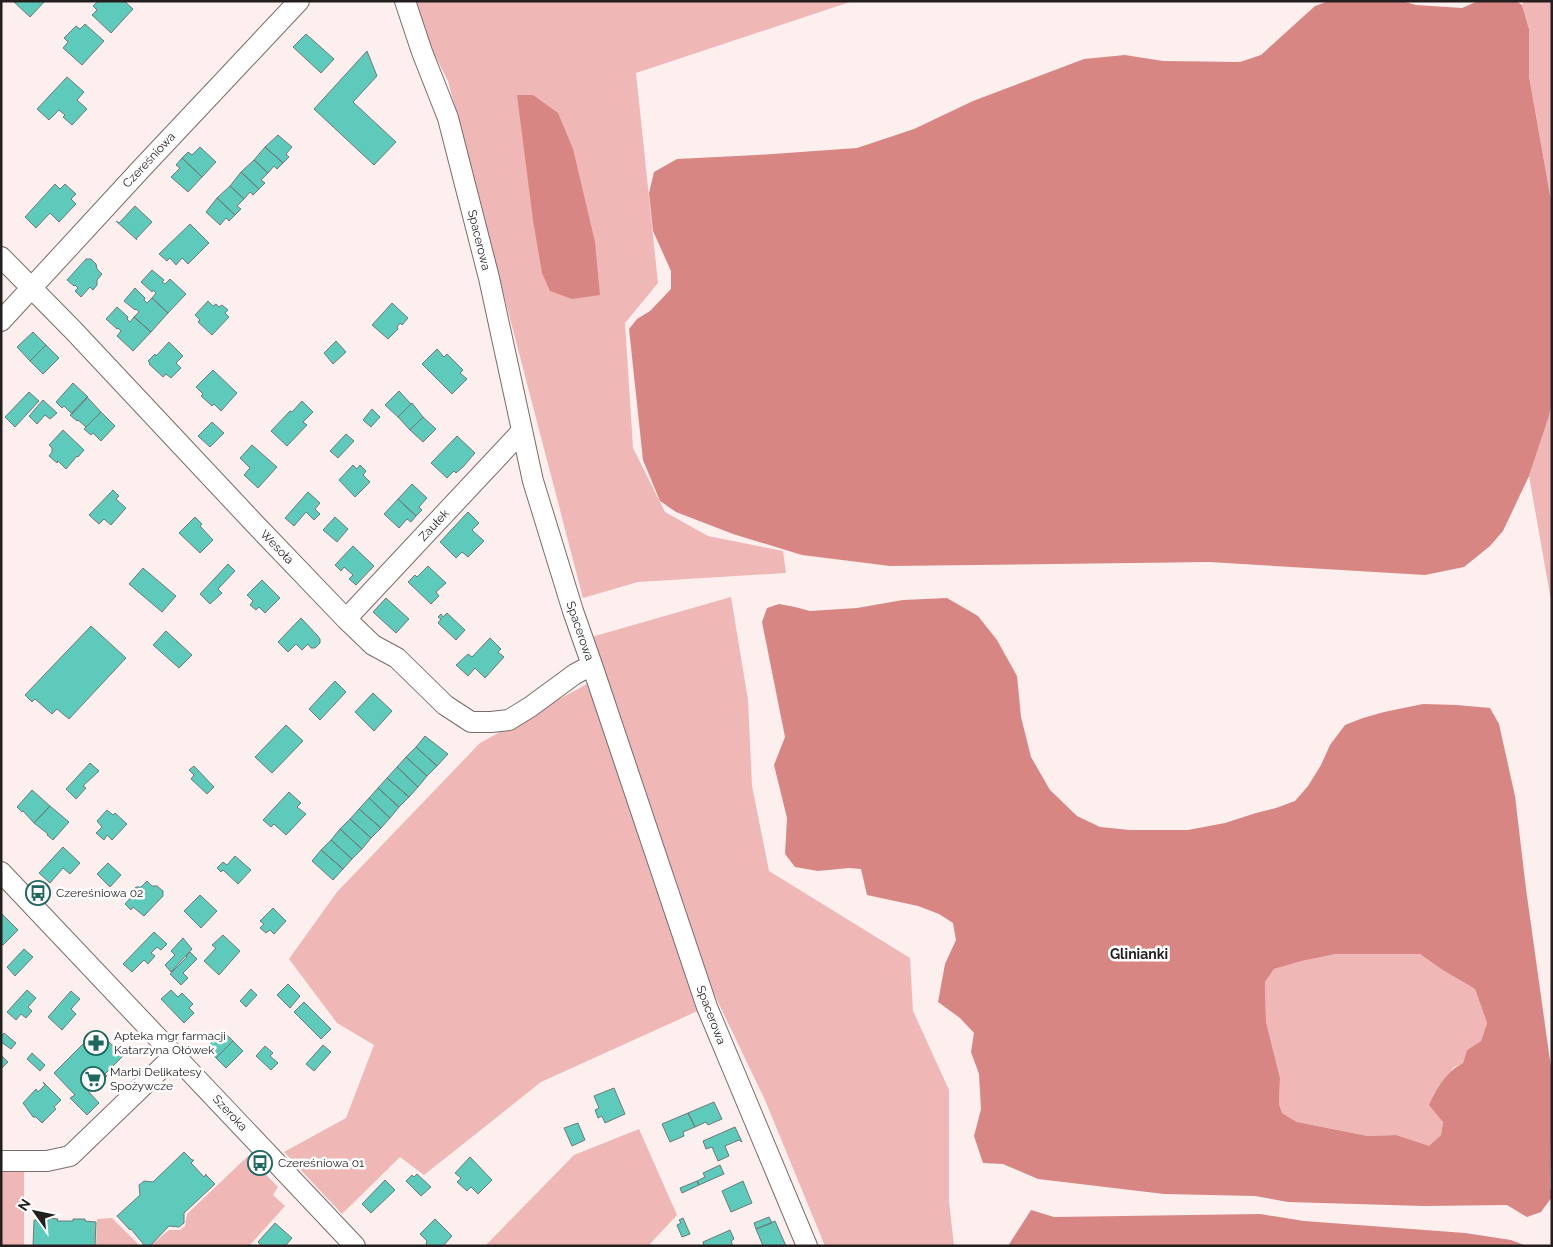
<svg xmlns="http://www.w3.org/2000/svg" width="1553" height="1247" font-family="Raleway,sans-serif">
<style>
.green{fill:#efb7b5}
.water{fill:#d88683;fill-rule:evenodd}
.building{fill:#5ecabb;stroke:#6e7977}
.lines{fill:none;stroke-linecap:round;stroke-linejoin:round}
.minor-casing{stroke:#786d6c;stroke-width:22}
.minor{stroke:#fff;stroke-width:20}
.labels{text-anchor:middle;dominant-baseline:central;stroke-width:5;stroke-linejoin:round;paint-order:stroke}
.street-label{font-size:12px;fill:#241f1f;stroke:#fff}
.poi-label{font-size:12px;fill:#241f1f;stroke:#fff;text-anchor:start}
.neighbourhood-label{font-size:14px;font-weight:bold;fill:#241f1f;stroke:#fff}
</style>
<rect width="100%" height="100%" fill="#fcefee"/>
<path class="green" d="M413,1H853L636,73L658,283L625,323L633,448L665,512L708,536L783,551L786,573L638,582L583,598L448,81L420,26Z
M1524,1H1552V206L1529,75V29L1522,5Z
M1552,401V606L1529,476L1549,416Z
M731,597L748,700L752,786L769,871L910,958L913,1011L949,1090V1201L954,1246H825L765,1100L695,954L588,638Z
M587,684L601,709L702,1009L541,1082L424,1175L400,1157L342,1214L284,1152L346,1118L374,1045L337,1023L289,959L337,892L480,743Z
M1336,954H1420L1441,969L1475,989L1487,1023L1481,1041L1467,1050L1463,1063L1454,1067L1433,1096L1443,1122L1441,1135L1429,1147L1396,1135L1368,1136L1297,1122L1282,1113L1279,1104L1280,1078L1266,1022L1265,982L1274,969L1302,961Z
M639,1129L677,1215L648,1246H485L574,1155Z
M248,1156L278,1187L273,1195L285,1206L249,1246H150L169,1230H180L185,1226L187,1214Z
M1,1171H24V1246H1Z
M112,1218L140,1246H96L97,1219Z"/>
<path class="water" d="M1329,1H1402L1416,5L1462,8L1478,1H1516L1522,5L1529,29V76L1552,206V401L1549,416L1529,476L1503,531L1490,546L1464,567L1425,575L1209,562L890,566L802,555L733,534L676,512L660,501L643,460L629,329L637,319L650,311L671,289V271L653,231L649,193L654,172L677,159L757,155L857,148L914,129L973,101L1084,59L1125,55L1163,61L1240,62L1261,55L1315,6Z
M533,95L558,113L573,149L595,242L600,295L572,299L550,291L542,273L533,220L517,95Z
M947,598L978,616L997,640L1017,676L1021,717L1031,757L1050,790L1077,816L1100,827L1130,830H1188L1225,823L1256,813L1276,808L1295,801L1308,786L1321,765L1330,745L1345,725L1363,718L1384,712L1423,704L1457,705L1490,708L1499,724L1515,796L1526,889L1552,1075L1550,1187L1552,1197L1541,1212L1527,1217L1507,1205L1424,1206L1288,1202L1255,1196L1164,1194L1038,1179L1003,1164L983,1163L974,1136L981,1109L979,1074L971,1052L974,1033L960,1018L938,1002L945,964L956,940L953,923L939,914L918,906L867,895L861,869L849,868L818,871L795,867L785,854L787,818L774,765L785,737L762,622L767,608L779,604L795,607L810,611L857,608L903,600ZM1336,954H1420L1441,969L1475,989L1487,1023L1481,1041L1467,1050L1463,1063C1448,1070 1436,1089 1429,1105L1443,1122L1441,1135L1429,1146L1396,1135L1368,1136L1297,1122L1282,1113L1279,1104L1280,1078L1266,1022L1265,982L1274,969L1302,961Z
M1031,1210L1054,1217L1260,1214L1304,1221L1465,1233L1511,1240L1527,1246H1008Z"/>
<path class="building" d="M13,1H45L30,17Z
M98,1H124L133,9L111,33L92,15L97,10L93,6Z
M85,24L104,41L82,65L63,48L68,42L64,38L76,26L80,29Z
M306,34L334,59L321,73L293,47Z
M367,51L377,76L353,102L396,142L374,165L314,109Z
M67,77L84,92L77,100L87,109L72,125L63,117L65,115L59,110L49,120L37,109Z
M278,135L292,147L286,154L289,157L283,163L265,147Z
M200,147L216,162L202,177L182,158L188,152L192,155Z
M265,147L283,163L277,169L274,166L268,173L254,160Z
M182,158L202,177L188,192L171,177L180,168L176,165Z
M254,160L268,173L261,180L265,183L259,189L241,172Z
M241,172L259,189L253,195L250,192L244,199L230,186Z
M55,184L60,189L65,184L76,194L71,199L76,204L59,222L50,213L36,228L25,217Z
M230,186L244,199L237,206L241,209L235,215L217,198Z
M217,198L235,215L229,221L226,218L220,225L206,212Z
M135,206L152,222L136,239L137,240L116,221L119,223Z
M190,224L209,243L188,264L182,258L176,265L170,258L167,261L159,254Z
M86,259H91L96,264L97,269L102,274L97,280V285L93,290L90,287L81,297L75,291L78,288L75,285L74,286L67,280Z
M152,270L164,280L162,282L165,284L170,279L186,294L168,313L152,298L156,293L153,290L152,292L141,282Z
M135,288L145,298L144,300L147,303L152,298L168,313L151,332L134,317L139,312L136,309L135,310L124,301Z
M208,301L213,306L216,304L219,307L222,305L228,310L225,313L229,317L212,335L198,322L200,320L195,315Z
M392,303L408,318L402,325L400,323L397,327L398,329L388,339L372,325Z
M117,307L128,317L127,319L130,322L134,317L151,332L133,351L117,336L121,331L118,328L117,329L106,319Z
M33,332L46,345L30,361L17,347Z
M336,341L346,352L333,364L324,353Z
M169,342L183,356L176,363L181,368L171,378L166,374L163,377L149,364L150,363L148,361L155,354L156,356Z
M46,345L59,358L43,374L30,361Z
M437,349L444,357L447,354L463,370L460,373L467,379L452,394L422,364Z
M213,370L237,393L221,411L214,404L212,406L201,396L203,394L196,387Z
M73,383L88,397L72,414L64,406L62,408L56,402Z
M399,391L411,404L398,417L385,405Z
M29,392L39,401L15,427L5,417Z
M87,397L101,412L86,427L78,420L77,421L70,415Z
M43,400L57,413L50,419L45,415L37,424L29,416Z
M302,401L313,412L303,422L307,425L287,446L271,431L290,411L292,412Z
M412,403L423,417L410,430L398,417Z
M372,409L380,417L371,427L363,420Z
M101,412L115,426L101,441L93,433L91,435L84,429Z
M423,417L436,429L423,442L410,430Z
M212,422L224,433L210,447L198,436Z
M63,430L84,450L78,457L77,456L66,469L58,461L57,463L49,456L52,452V448L49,445Z
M346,434L354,441L338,458L330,451Z
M457,436L475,453L463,467L456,473L454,471L447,478L431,463Z
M252,445L277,467L258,488L244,475L250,468L240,458Z
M353,465L357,469L360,465L366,471L363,475L370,482L355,497L339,480Z
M412,484L427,498L419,507L422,510L416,516L398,499Z
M113,490L119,496L116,499L126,508L111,525L104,519L99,524L89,515Z
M308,492L320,503L315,509L320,514L314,520L306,512L294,526L285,518Z
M398,499L416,516L411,522L407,519L399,528L384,514Z
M468,512L479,523L472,530L484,541L468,557L462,552L456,558L440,542Z
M195,517L202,524L200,526L213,540L200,553L179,533Z
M335,517L348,529L337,542L323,530Z
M353,546L374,566L356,585L349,579L353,575L344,567L341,571L335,565Z
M228,564L235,571L218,589L222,593L210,604L200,594Z
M428,566L446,583L436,592L439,596L431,604L408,582L415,575L417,577Z
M143,568L176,596L162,612L129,584Z
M262,580L280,598L265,613L259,607L256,610L250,605L253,601L247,595Z
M386,598L409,619L396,633L373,612Z
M447,613L465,630L456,640L438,623L441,619L438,617L441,614L443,617Z
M301,618L317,635L320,639V643L315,648H311L308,644L302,650L296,644L288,652L278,642Z
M91,626L126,658L69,719L57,709L52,714L35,699L32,702L25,695Z
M166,631L192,655L179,668L153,645Z
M490,638L501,649L498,652L504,657L485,678L475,668L468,676L456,665L468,654L472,657Z
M335,681L346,692L320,720L309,709Z
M373,693L392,711L374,731L355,712Z
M286,725L303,741L272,773L255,757Z
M425,736L448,754L437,766L416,747Z
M416,747L437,766L427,776L406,757Z
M406,757L427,776L418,787L397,767Z
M90,763L99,771L83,786L86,788L76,799L66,789Z
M194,766L214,787L207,794L191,779L194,775L189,770Z
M397,767L418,787L409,797L387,778Z
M387,778L409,797L399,807L378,788Z
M378,788L399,807L390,818L369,798Z
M32,790L50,806L34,823L23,811L22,812L17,807Z
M289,792L301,803L297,807L306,814L286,835L274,824L271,827L263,820Z
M369,798L390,818L381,828L359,809Z
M50,806L69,822L53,840L47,835L48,834L34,823Z
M359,809L381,828L371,838L350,819Z
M107,810L113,815L115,813L127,824L112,840L107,835L104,840L96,833L102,827L97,821Z
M350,819L371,838L362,849L340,829Z
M340,829L362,849L352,859L331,840Z
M331,840L352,859L343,869L321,850Z
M63,847L80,863L70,874L63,868L50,883L39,873Z
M321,850L343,869L333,880L312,861Z
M235,856L251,870L238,884L223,870L221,872L217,868L223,862L227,865Z
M108,863L121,875L110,887L97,874Z
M147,881L152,886H157L163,891V896L144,916L133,907L131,910L125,904L134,894L132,892L136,887H141Z
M200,895L217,911L201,928L184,911Z
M273,908L286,921L274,934L270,930L266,933L260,928L264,924L260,921Z
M1,913L18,930L3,945L1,943Z
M154,932L167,944L161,950L157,947L151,953L155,956L148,964L144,960L132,972L123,964Z
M223,935L240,951L219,975L204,961L216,948L212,945Z
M183,938L192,949L171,972L165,965L175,955L171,951Z
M24,949L33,957L15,976L7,967Z
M190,952L197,959L183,973L188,978L181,985L170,974L187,957L186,956Z
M288,984L300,996L290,1008L277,995Z
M251,989L257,995L246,1007L240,1001Z
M27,990L36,998L28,1007L32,1011L26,1018L21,1014L16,1020L7,1012Z
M171,990L178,997L182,993L193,1004L189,1008L194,1013L184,1023L161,999Z
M71,991L80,999L71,1009L76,1014L62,1030L48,1017Z
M304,1002L331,1029L321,1039L294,1012Z
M97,1030L123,1056L105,1074L107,1076L101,1081L99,1080L88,1091L99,1103L87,1115L70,1098L75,1095L54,1073Z
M223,1031L233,1041L216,1058L206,1048Z
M4,1033L16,1043L11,1049L1,1042V1037Z
M233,1041L243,1051L226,1068L216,1058Z
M323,1045L331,1052L314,1071L306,1064Z
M265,1046L273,1053L270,1056L278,1063L271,1070L256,1056Z
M32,1053L45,1065L40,1071L27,1059Z
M1,1055L8,1062L2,1068L1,1067Z
M43,1082L61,1100L54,1107L56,1109L42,1123L36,1117H33L23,1103L36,1089L38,1092L45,1085Z
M614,1088L625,1114L605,1123L602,1116L598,1118L595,1110L599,1108L594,1096Z
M714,1102L722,1119L708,1125L706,1122L695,1127L688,1113Z
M688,1113L695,1127L683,1132L684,1136L670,1142L662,1124Z
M578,1123L585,1140L572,1146L564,1128Z
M735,1127L742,1142L739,1140L725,1146L729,1156L718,1161L712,1147L706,1149L703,1141Z
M184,1152L192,1160H194L191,1163L193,1165L204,1177L206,1174V1175L215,1184L184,1213V1223L179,1227L169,1226L150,1246H145L131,1229L130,1230L117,1216L140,1195L139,1185L144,1181L153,1182Z
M470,1157L492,1180L478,1194L471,1187L467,1191L457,1182L461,1178L455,1173Z
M720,1165L724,1174L699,1185L697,1181L705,1177L703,1173Z
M417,1174L431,1187L421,1196L406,1181L412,1175L414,1177Z
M385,1180L395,1190L371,1213L362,1204Z
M697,1181L699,1185L682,1193L680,1188Z
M743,1181L752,1203L731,1212L722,1191Z
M769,1217L772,1223L756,1229L754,1223Z
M49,1218L58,1219L57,1221H73V1219H85V1221L96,1222L95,1246H33L34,1220H49Z
M683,1218L690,1234L682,1237L677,1225L681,1223L679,1220Z
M435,1219L452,1236L443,1246H428L426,1244L427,1241L420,1234Z
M775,1221L786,1246H763L756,1229Z
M275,1223L292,1238L285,1246H262L258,1242Z
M730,1230L734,1239L731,1241L733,1246H704L703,1242Z"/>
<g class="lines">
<defs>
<path id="minor" d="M405,1L422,52L448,118L489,278L533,481L573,611L592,665L707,1007L807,1246
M1,257L73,330L254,523L346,619L373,645L397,658L445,705L471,722H491L509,720L530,707L575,674L592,665
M1,321L141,169L299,1
M346,619L522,431
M1,872L355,1246
M1,1161H47L70,1156L175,1055"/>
</defs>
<use href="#minor" class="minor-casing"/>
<use href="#minor" class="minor"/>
</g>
<defs>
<symbol id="bus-ring" viewBox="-11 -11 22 22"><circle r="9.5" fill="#fff" stroke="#1e675e" stroke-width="1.5"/><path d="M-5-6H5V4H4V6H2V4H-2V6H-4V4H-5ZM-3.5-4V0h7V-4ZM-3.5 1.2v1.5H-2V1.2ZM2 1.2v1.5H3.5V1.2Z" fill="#1e675e"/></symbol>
<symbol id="pharmacy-ring" viewBox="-11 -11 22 22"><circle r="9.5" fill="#fff" stroke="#1e675e" stroke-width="1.5"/><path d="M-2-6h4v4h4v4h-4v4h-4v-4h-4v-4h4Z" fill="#1e675e"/></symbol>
<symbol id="supermarket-ring" viewBox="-11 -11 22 22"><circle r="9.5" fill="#fff" stroke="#1e675e" stroke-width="1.5"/><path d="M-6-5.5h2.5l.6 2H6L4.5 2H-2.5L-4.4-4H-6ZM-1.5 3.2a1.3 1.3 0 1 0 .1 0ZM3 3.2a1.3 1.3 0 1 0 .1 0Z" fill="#1e675e"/></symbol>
</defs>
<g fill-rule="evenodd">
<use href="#bus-ring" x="24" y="879" width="28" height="28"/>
<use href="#pharmacy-ring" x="82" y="1029" width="28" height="28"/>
<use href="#supermarket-ring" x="79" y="1065" width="28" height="28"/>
<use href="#bus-ring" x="246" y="1149" width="28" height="28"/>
</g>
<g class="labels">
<g class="street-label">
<text transform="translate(149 160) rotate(-47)">Czereśniowa</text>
<text transform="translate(479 240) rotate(76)">Spacerowa</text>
<text transform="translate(434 525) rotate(-47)">Zaułek</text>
<text transform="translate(277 547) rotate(46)">Wesoła</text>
<text transform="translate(580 631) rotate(71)">Spacerowa</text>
<text transform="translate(711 1015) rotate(69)">Spacerowa</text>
<text transform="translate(230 1113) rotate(47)">Szeroka</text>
</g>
<g class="poi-label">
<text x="56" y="893">Czereśniowa 02</text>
<text x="114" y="1036">Apteka mgr farmacji<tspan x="114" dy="14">Katarzyna Ołówek</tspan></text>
<text x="110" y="1072">Marbi Delikatesy<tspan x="110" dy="14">Spożywcze</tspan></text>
<text x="278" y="1163">Czereśniowa 01</text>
</g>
<g class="neighbourhood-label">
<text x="1139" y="954">Glinianki</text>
</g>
</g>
<rect width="1553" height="1247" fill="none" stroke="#241f1f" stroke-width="5"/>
<g transform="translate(35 1212) rotate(303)" stroke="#ffffff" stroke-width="4" paint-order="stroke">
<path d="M0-4L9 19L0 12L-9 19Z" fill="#241f1f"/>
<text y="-8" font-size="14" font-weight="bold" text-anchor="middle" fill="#241f1f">N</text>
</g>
</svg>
